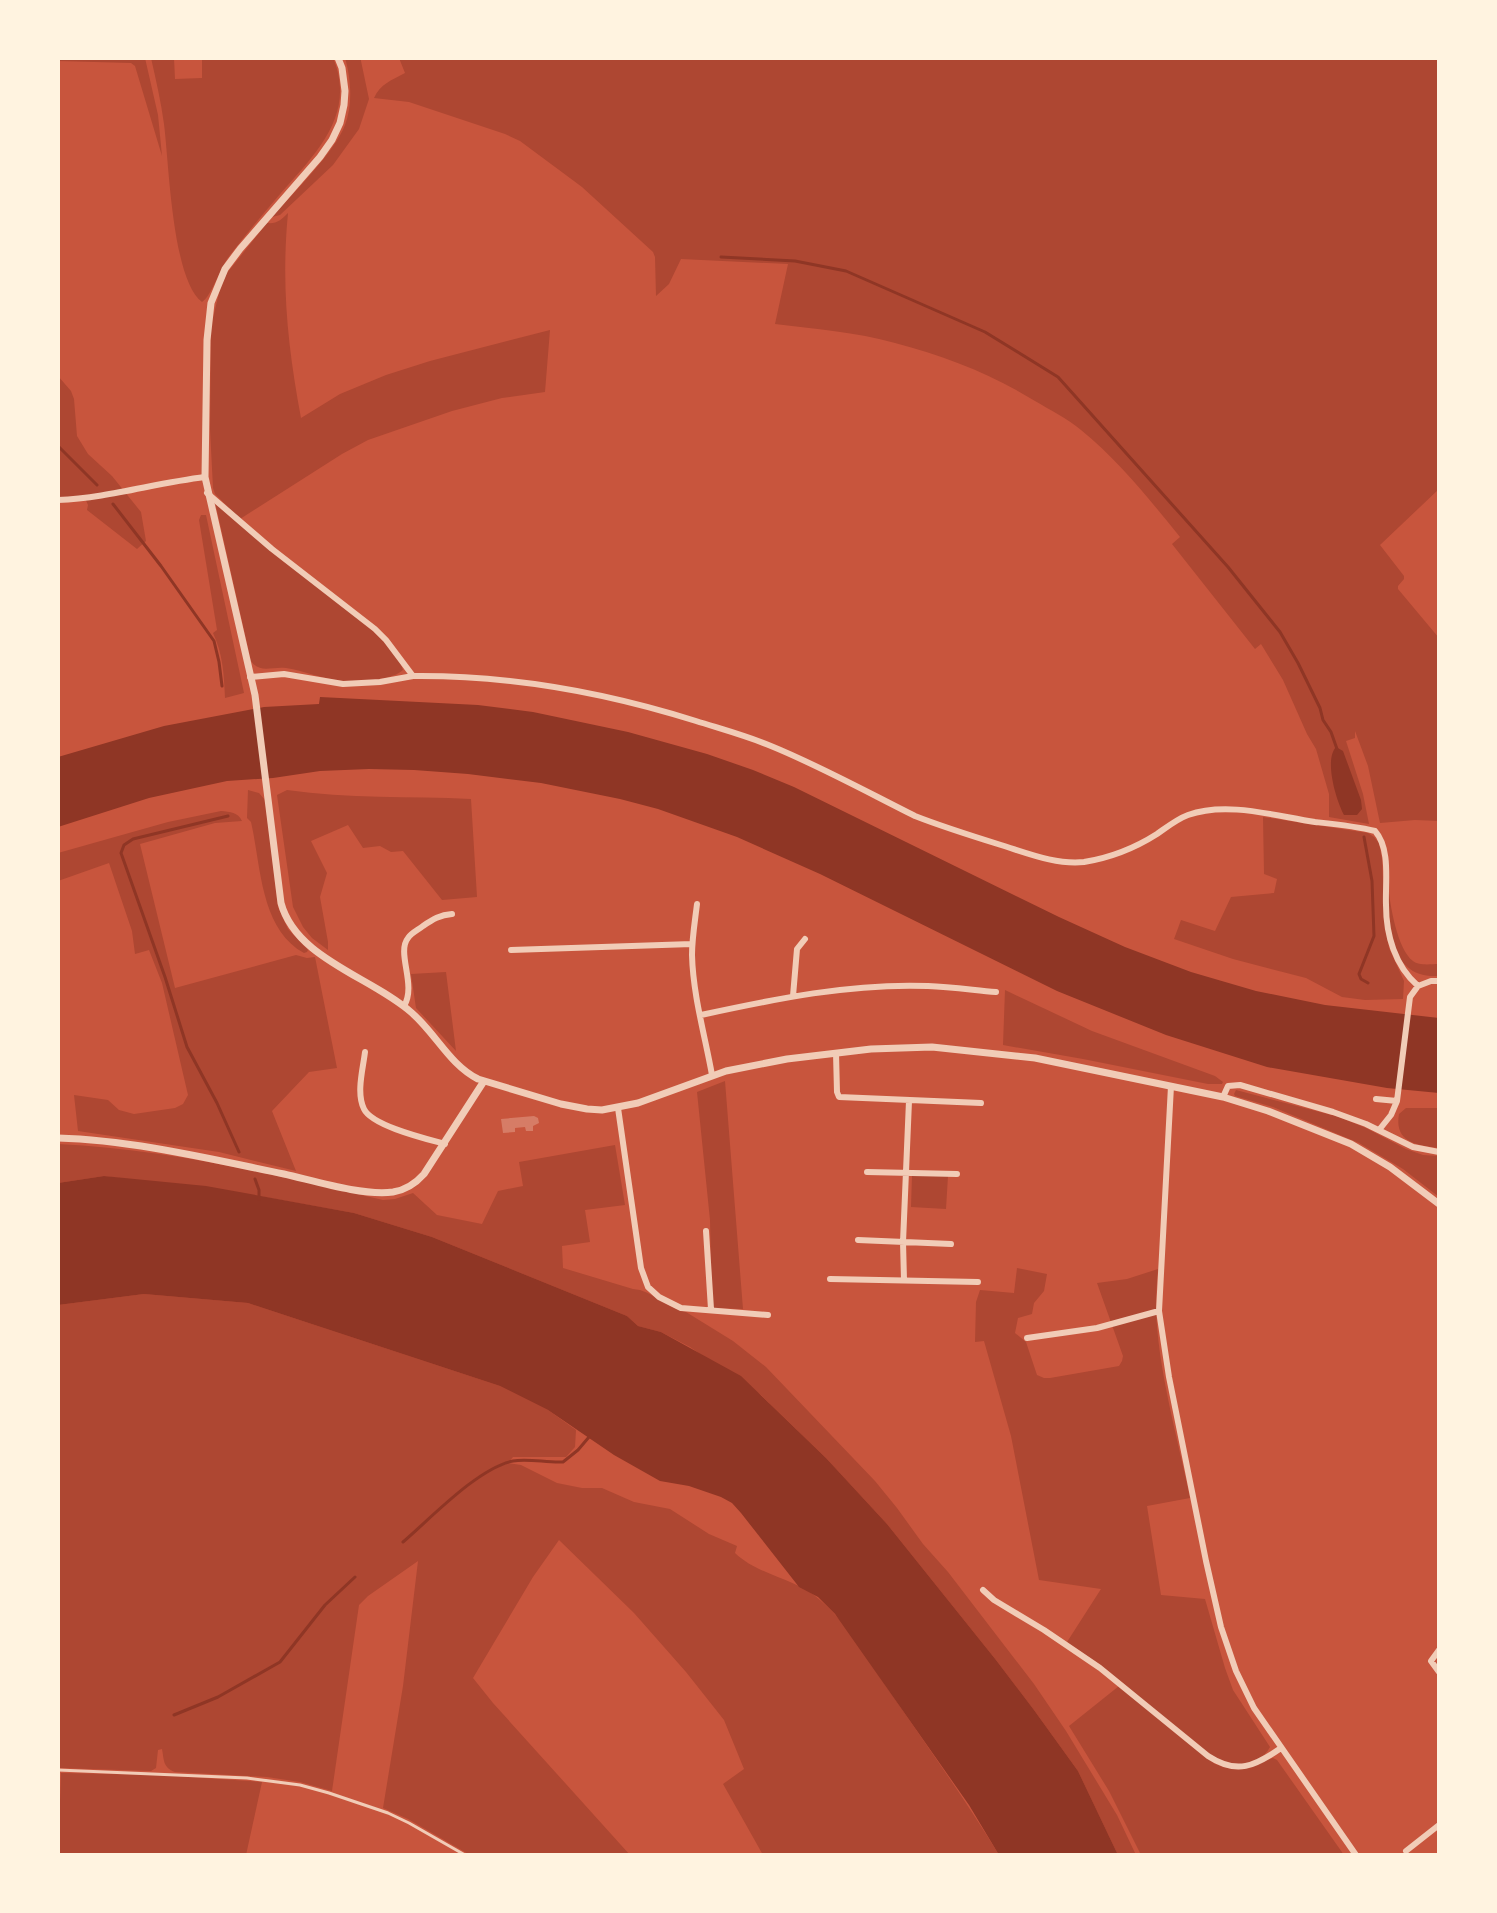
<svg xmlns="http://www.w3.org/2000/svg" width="1497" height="1913" font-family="'PT Sans Narrow',sans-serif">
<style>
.green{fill:#ae4732}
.water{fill:#8f3625}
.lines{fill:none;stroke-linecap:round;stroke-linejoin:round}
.stream{stroke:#8f3625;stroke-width:3}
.building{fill:#d67c66}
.service{stroke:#f1ccb7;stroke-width:3}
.minor{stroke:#f1ccb7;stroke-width:6}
.tertiary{stroke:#f1ccb7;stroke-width:7}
</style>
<rect width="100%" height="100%" fill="#c8553d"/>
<path class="green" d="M58,58H145L158,115L162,156L135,66L131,63L58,61Z
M151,58H174L175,79L202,78V58H333C357,114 315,154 281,193C264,213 246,234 230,255C220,267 212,296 202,302C172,280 169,162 164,124C161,102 156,80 151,58Z
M345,58H361V61L369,99L359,129L333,165L280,215L272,217C292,194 335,152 345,125C353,105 351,78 345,58Z
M399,58H1439V489L1380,545L1404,576V579L1398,586V589L1439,638V821L1415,820L1380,823L1368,766L1355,731V738L1346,741L1363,794L1369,824L1329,817V794L1316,749L1307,734L1283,680L1261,644L1255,649L1172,544L1180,537C1150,500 1118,460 1081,430C1067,418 1050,410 1035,401C991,374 945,356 895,343C856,332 814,329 775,324L788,264L681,259L669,284L656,296L655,257L653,252L582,187L520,141L505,134L409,102L374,98C380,84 392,80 405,73Z
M288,213C281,286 288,347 301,418L340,394L386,375L430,361L550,330L545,392L502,398L452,411L368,440L342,454L240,519L215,494L213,488L210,429L211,326L221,285L227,273L267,223C277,224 281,220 288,213Z
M58,376L71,391L74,399L77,436L88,454L112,476L141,512L146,541L137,549L87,510L88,505L84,496L60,498L58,504Z
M215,502L366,624C379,637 398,652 403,670C391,681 358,682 342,681C323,679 305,671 286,668C273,666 260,674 251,661Z
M201,515H206L244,693L225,698C224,675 223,654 213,633L217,630L199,520Z
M248,790L259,793L265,800L278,907L288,929L308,950L307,952L304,953C260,929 261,865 251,822L247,818Z
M287,790C348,799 410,796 471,799L477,897L442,900L403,851L391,852L380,846L363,848L348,825L311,841L327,873L320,897L328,942V950L312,938L303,927L293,907L277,795Z
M221,811C230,812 238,812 242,821L215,823L140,844L175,988L296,955L307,958L315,957L337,1068L309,1072L272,1111L296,1171L219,1152L78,1131L74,1095L108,1100L119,1110L134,1114L175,1108L183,1104L188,1095L162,983L149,950L135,954L132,931L109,863L58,881V853L168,822Z
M1263,817L1368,833L1374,837L1379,843L1382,859L1385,926L1389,948L1404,981L1403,999L1365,1000L1342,997L1306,978L1233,959L1174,939L1181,920L1215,931L1231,897L1274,893L1277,879L1264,874Z
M1388,885C1390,904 1397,949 1413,961C1419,966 1431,964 1439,964V976C1387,979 1389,923 1388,885Z
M446,972L456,1051L416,1008L411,974Z
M1005,990L1092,1031L1215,1076L1223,1082L1222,1084H1208L1083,1059L1003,1045Z
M725,1081L743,1309L712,1308L710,1220L697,1092Z
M1236,1090L1339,1117L1366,1128L1406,1149L1423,1155L1439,1156V1197L1403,1169L1359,1143L1273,1107L1235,1096L1234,1094Z
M1406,1108H1439V1148C1416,1145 1394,1142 1399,1114Z
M58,1144C168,1149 276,1175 383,1200L395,1199L413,1193L437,1215L482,1224L498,1191L523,1186L519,1162L615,1145L625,1205L585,1210L590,1242L562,1246L563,1268L633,1289C652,1290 666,1308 686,1312L733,1341L766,1367L875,1481L897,1508L923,1544L948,1572L1034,1684L1066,1731L1117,1815L1136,1855H1118L1078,1771L1034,1710L996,1660L887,1524L826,1458L761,1395L690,1347L661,1332L638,1326L627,1316L432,1237L354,1213L259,1196L104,1176L58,1183Z
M912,1175L948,1176L946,1209L911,1207Z
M1017,1268L1047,1274L1044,1291L1034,1303L1032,1314L1018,1318L1015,1333L1026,1342L1037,1375L1044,1378H1050L1119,1366L1122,1361L1123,1356L1097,1283L1127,1279L1158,1269C1157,1281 1156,1294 1156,1306C1157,1367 1178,1439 1190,1498L1147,1506L1161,1595L1205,1599L1225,1668L1233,1690L1270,1747C1264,1759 1247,1767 1233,1765C1208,1761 1145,1701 1123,1683C1105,1668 1086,1655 1067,1642L1101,1589L1039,1580L1011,1436L984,1341L975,1342L976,1302L980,1290L1014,1293Z
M144,1294L248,1303L500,1386L548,1410L576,1430L575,1447L566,1457H513L508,1463L521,1465L557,1483L582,1488H602L634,1502L670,1509L709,1534L737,1546L735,1553C759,1576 796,1578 820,1600C849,1625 869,1661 890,1692C927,1746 965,1799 999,1855H763L723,1784L744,1769L724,1720L686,1672L634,1613L559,1540L533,1577L473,1678L493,1703L630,1855H470L408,1819L383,1808L403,1686L418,1561L368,1596L359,1605L332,1791L300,1782L267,1777L175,1772C163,1768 164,1760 162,1749L158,1750L156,1768L151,1771L60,1768L58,1765V1305Z
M1119,1686L1215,1764C1244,1775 1247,1767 1273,1758L1277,1760L1344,1855H1141L1109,1791L1069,1726Z
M61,1773L161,1775L262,1782L246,1855H58Z"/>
<path class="water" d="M320,697L478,705L533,712L628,732L707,754L753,770L794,787L1059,917L1125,947L1191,972L1256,991L1325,1005L1439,1018V1093L1387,1088L1267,1067L1166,1035L1057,991L820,874L737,837L658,809L620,799L541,783L468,774L414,770L369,769L320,771L273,778L227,781L149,798L58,827V757L164,726L264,707L319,704Z
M1336,747L1343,751L1361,800L1362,809L1357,815H1344C1336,800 1324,760 1336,747Z
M104,1176L206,1186L354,1213L432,1237L627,1316L638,1326L661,1332L741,1376L826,1458L887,1524L996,1660L1034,1710L1078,1771L1118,1855H999L969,1805L835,1614L818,1597L799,1587L741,1513L732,1503L721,1497L689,1486L660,1481L614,1455L548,1410L500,1386L248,1303L144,1294L58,1305V1183Z"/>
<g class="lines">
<path class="stream" d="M721,257L795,261L846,271L985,332L1058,377L1228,567L1280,632L1298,663L1320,708L1323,720L1331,732L1337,749
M58,446L97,485
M113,504L161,566L214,641L219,662L222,686
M228,816L133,839L124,845L121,853L165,977L187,1047L217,1103L239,1152
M1364,837L1372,881L1374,936L1359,974L1361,979L1368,983
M255,1179L259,1190V1199
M403,1542C431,1518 478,1468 513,1461C528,1458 547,1463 563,1462L578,1450L589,1437
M174,1715L218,1697L280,1662L325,1605L355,1577"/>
</g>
<path class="building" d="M534,1116L538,1118L539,1123L533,1126V1131H526L525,1127L515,1128V1132L503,1133L501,1119Z"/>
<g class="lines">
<path class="service" d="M58,1770L247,1778L300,1785L329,1793L388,1813L409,1823L465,1855"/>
<path class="minor" d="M207,493L272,549L375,629L386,640L413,676C510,675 604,692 696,721C721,729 747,736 771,746C820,766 867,792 915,816C943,827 972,836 1001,845C1027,853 1056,865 1084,862C1109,858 1135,848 1157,834C1167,827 1177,819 1188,815C1227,801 1275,816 1315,822C1334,824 1355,826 1375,831C1391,849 1385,883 1386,905C1386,935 1395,966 1418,986
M58,500C108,498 155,483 205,477
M250,677L284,674L343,684L380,682L413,676
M697,904C695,921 692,938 692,955C693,995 705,1036 712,1075
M511,950L692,944
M793,996L797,949L805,939
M404,1006C417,985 396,953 408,938C411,933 418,930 423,926C433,919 440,915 452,914
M701,1015C775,999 851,983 928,986C951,987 973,990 996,992
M365,1052C363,1069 356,1093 364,1109C372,1126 427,1139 445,1144
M836,1053L837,1092L839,1097L981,1103
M1171,1086L1159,1311L1169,1377L1206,1561L1221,1627L1236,1671L1254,1708L1356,1855
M1223,1097L1228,1086L1240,1085L1333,1112L1366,1124L1413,1147L1439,1152
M1376,1099L1397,1101
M618,1108L641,1268L648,1287L659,1297L681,1308L768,1315
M1379,1130L1391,1115L1397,1101L1410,997L1418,986L1431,981H1439
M867,1172L957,1174
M706,1231L711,1309
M858,1240L951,1244
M830,1279L978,1282
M904,1280L903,1242L909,1101
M1027,1338L1097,1328L1159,1311
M983,1590L994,1600L1044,1630L1100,1668L1208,1756C1237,1775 1255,1766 1281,1748
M1439,1650L1431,1661L1439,1672
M1406,1851L1439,1825"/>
<path class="tertiary" d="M338,58L342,68L345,91L344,105L340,123L332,140L320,157L240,249L225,269L211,303L207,340L205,477L255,695L281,903C296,959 372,977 412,1013C436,1034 450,1065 478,1079L561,1104L587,1109L602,1110L638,1103L726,1071L787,1059L871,1049L932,1047L1035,1058L1223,1097L1268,1111L1351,1144L1390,1167L1439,1204
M58,1138C132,1140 211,1159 284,1174C315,1181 362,1196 393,1192C406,1190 416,1183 424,1174L484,1081"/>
</g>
<rect width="1497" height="1913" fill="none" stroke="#fff3e0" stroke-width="120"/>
</svg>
